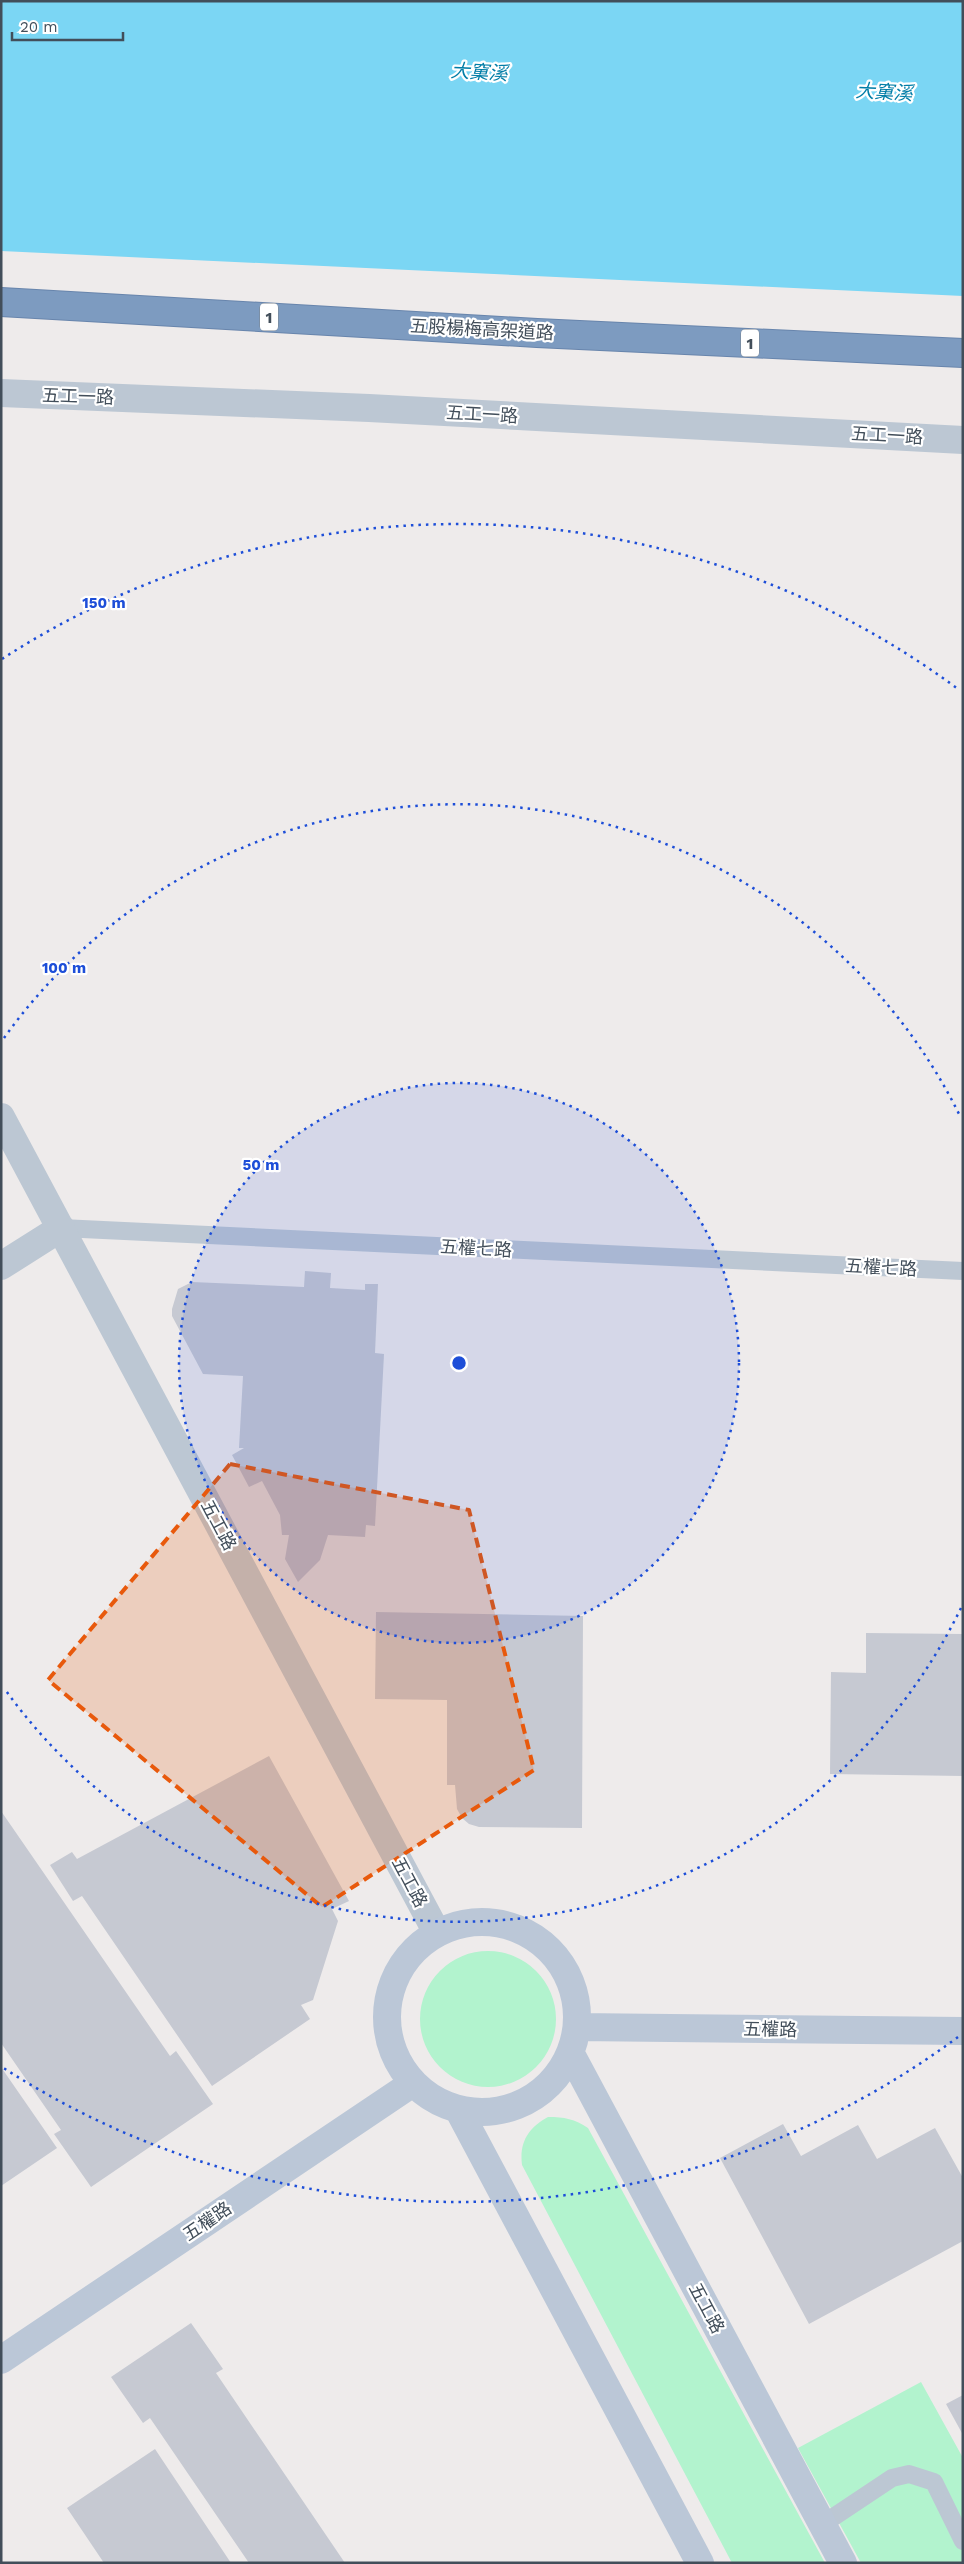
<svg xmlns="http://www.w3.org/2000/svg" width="964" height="2564" font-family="'Work Sans','Noto Sans TC',sans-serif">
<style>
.green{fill:#b2f3ce}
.water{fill:#7bd6f4}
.building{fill:#c6c9d2}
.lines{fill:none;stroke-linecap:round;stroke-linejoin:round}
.highway-casing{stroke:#6885ac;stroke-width:30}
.lane{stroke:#bcc7d3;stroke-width:18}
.street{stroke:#bcc7d3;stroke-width:28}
.secondary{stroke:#bbc7d7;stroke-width:28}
.highway{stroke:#7d9bc0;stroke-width:28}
.marked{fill:#e8590c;fill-opacity:0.2;stroke:#e8590c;stroke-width:4;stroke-dasharray:10 6;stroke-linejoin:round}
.ring{fill:none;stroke:#1d4ed8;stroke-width:2.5;stroke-dasharray:2.5 5}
.labels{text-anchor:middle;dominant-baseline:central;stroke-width:4.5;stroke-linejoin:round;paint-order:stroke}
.shield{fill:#fff;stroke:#7b838c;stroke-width:1}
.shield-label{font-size:16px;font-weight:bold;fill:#424e5a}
.street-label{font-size:18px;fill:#424e5a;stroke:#fff}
.water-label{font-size:19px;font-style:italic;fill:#017da7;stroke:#fff}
.centre{fill:#1d4ed8;stroke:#fff;stroke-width:2.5}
.ring-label{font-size:15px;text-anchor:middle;font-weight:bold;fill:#1d4ed8;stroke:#fff;stroke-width:4.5;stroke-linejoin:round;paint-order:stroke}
</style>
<rect width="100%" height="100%" fill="#eeebeb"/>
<path class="green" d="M420 2019a68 68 0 1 1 136 0a68 68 0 1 1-136 0Z
M548,2117C564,2117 575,2119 588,2128L825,2563H732L522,2165C519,2142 529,2127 548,2117Z
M921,2382L963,2458V2563H861L798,2448Z"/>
<path class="water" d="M1,1H963V296L1,251Z"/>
<path class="building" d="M305,1271L331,1273L330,1288L365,1290V1284H378L375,1353L384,1354L375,1526L366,1525L365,1537L328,1535L320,1560L298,1582L285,1559L289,1535H282L280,1515L262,1481L249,1487L232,1455L244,1448H239L243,1376L203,1374L172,1316V1309L178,1289L192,1282L304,1287Z
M376,1612L583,1616L582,1828L479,1827L469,1824L462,1818L457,1809L455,1785H447V1700L375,1699Z
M866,1633L963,1634V1776L830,1774L831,1672L866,1673Z
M269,1756L349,1901L332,1909L338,1921L313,2000L301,2005L310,2019L212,2086L82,1896L73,1901L50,1865L72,1852L77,1859Z
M1,1811L170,2056L176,2051L213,2104L91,2187L54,2134L61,2130L1,2043Z
M1,2067L57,2148L1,2186Z
M783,2124L801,2156L858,2125L877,2159L935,2128L963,2178V2241L809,2324L720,2158Z
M191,2323L223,2369L216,2373L345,2563H249L150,2418L143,2423L111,2377Z
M963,2395V2435L946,2404Z
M155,2449L231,2563H104L67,2508Z"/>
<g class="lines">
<defs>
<path id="highway" d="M1,302L537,333L963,353"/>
</defs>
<use href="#highway" class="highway-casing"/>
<path class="lane" d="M61,1228L963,1271
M823,2524L892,2478L909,2474L934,2482L963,2541"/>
<path class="street" d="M1,393L369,408L963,440
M1,1117L437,1933
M1,1266L61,1228"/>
<path class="secondary" d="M387 2017a95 95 0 1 1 190 0a95 95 0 1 1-190 0Z
M577,2027L963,2031
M571,2054L843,2563
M458,2109L700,2563
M1,2360L413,2083"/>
<use href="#highway" class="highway"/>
</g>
<path class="marked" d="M230,1464L469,1510L534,1770L322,1907L48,1680Z"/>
<circle cx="459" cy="1363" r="280" fill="#1d4ed8" fill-opacity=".12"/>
<g class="ring">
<circle cx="459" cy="1363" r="280"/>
<path d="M961 1608A559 559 0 0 1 4 1688M4 1038A559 559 0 0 1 961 1118"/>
<path d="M958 2037A839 839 0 0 1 2 2067M2 659A839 839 0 0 1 958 689"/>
</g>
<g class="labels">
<g class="shield">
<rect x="260" y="303.5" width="18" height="27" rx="4"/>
<rect x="741" y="329.5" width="18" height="27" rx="4"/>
</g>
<g class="shield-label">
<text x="269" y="317">1</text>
<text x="750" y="343">1</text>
</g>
<g class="street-label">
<text transform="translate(482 329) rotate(3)">五股楊梅高架道路</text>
<text transform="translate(78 396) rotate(2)">五工一路</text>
<text transform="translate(482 414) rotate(3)">五工一路</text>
<text transform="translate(887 435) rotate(3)">五工一路</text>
<text transform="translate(476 1248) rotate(3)">五權七路</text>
<text transform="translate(881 1267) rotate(3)">五權七路</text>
<text transform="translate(219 1525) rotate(62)">五工路</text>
<text transform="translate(410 1882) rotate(62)">五工路</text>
<text transform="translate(770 2029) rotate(1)">五權路</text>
<text transform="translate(207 2221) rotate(-34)">五權路</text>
<text transform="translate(707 2308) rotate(62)">五工路</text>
</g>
<g class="water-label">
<text transform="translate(479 72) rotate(3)">大窠溪</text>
<text transform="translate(884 92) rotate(3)">大窠溪</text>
</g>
</g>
<circle cx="459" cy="1363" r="8" class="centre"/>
<g class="ring-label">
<text x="104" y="608">150 m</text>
<text x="64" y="973">100 m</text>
<text x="261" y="1170">50 m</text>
</g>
<rect width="964" height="2564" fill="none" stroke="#424e5a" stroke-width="5"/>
<path d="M12 32v8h111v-8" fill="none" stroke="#424e5a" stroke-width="2.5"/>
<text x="20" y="32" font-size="15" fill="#424e5a" stroke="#ffffff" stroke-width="4" paint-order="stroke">20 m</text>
</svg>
